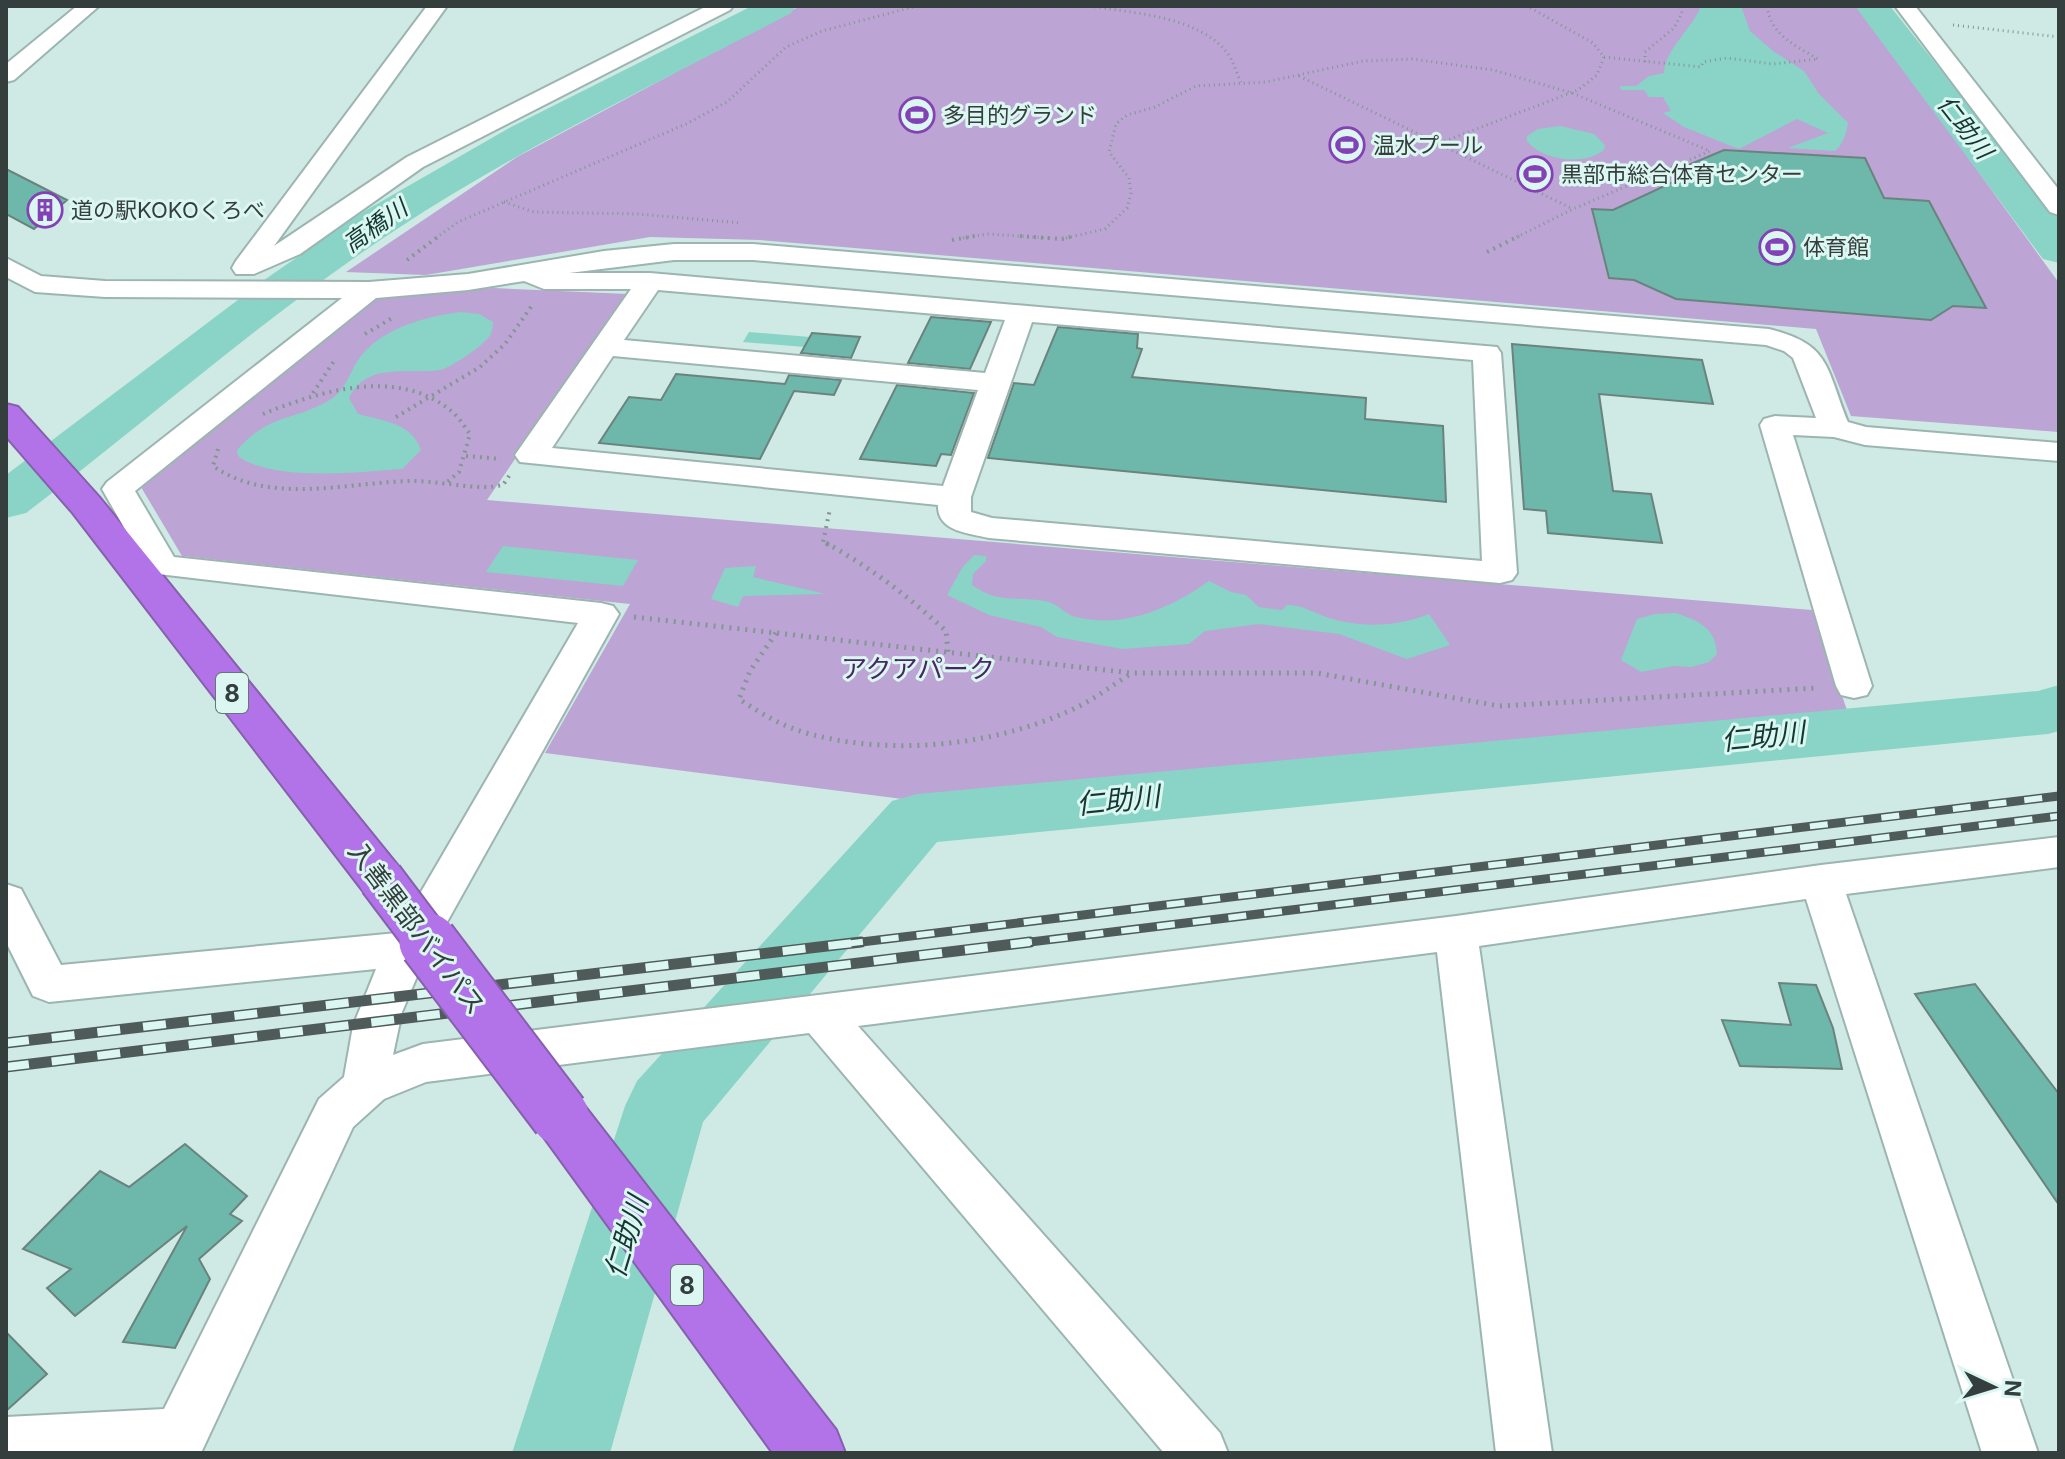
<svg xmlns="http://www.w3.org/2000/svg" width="2065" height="1459" font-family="Inter,'Noto Sans JP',sans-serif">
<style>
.green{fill:#bca4d4}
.water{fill:#89d4c7}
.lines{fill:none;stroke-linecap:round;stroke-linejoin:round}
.river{fill:#89d4c7;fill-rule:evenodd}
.building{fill:#6eb7ab;stroke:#6b837e;stroke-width:2}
.minor-casing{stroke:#9cb5b0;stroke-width:4}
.highway-casing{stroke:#8660ac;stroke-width:4}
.path-far2{stroke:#839692;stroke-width:3;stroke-dasharray:1 4;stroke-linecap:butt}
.path-far1{stroke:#839692;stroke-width:4;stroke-dasharray:2 5;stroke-linecap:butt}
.path{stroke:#839692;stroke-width:5;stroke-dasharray:2 6;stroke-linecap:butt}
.minor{fill:#fff;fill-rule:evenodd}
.highway{fill:#b273e8;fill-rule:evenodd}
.rail-far1-casing{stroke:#4f5b59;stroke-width:9}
.rail-casing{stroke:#4f5b59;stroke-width:11}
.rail-far1{stroke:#dcf7f1;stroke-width:6;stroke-dasharray:18;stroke-linecap:butt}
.rail{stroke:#dcf7f1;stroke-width:8;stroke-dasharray:23;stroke-linecap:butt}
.highway-bridge-far1-casing{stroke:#8660ac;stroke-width:48;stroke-linecap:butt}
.highway-bridge-casing{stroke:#8660ac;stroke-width:61;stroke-linecap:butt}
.highway-bridge-far1{stroke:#b273e8;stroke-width:44}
.highway-bridge{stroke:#b273e8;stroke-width:57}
.labels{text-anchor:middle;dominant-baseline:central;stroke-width:6;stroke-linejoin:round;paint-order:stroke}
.far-poi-label{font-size:22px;fill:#343e3c;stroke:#dcf7f1;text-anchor:start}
.far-water-label{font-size:24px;font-style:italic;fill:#133732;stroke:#dcf7f1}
.shield{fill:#dcf7f1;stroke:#667672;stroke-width:2}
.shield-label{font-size:24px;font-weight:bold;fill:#343e3c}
.park-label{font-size:26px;fill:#482663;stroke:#dcf7f1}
.street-label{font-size:26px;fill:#343e3c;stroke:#dcf7f1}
.water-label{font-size:28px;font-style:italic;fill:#133732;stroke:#dcf7f1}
</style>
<rect width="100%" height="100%" fill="#cfe9e4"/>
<path class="green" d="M800,6H1858L2059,283V432L1851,416L1816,329L760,240L650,237L426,275L346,272L517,157Z
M493,288L628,294L487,500L1812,610L1847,710L918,801L545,753L630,604L182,556L141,487L376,297Z"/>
<path class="water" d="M1701,6H1741L1750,31L1773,51L1804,71L1819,94L1848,123C1846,134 1844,143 1835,151L1788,148L1828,133L1797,119L1739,149L1684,127L1663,113L1671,111L1663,97H1649L1644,90H1621L1620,86H1636L1649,76L1664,73C1665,49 1692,29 1701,6Z
M1560,126L1594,134L1605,145L1604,150C1584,166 1543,161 1527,141V136L1538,129Z
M460,312L479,314L493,322C493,324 492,332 491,334C486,344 451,368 440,370C407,375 367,361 349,398L358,414C383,421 412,423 421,450L402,469C360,472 272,482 238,456L237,450C270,413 291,422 328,401C342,394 347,380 354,367C373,330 423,317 460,312Z
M749,332L810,337L805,347L743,342Z
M503,546L638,560L623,586L486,572Z
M974,555L986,556V561L973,574L972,585C999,605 1019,595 1049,602C1059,605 1066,615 1076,617C1124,629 1171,608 1209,581L1231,592L1246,595L1259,607L1282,610L1287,605C1303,605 1314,613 1329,618C1361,628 1397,627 1429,614L1450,645L1407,659L1339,634L1259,624L1205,631L1189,644L1122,649L1057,637L1041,627L989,615L947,595L962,568Z
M756,566L753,577L825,594L743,596L738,607L711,599L725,568Z
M1675,613C1698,620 1716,628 1717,654L1709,662L1691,667L1674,666L1641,672L1621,660L1637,619L1655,614Z"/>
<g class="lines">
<path class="river" d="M752,6H796L791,13C659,83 523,146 397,229C267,314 150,419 26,513L6,518V475L267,278L363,212L511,127Z
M1855,6H1890L2059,219V263L2043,259Z
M2059,685V731L2048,734L937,842L703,1122L610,1453H512L625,1106L637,1081L892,801L917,794L2038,691Z"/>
</g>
<path class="building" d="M1724,150L1865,158L1884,198L1929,201L1986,308L1953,306L1931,320L1676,299L1634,280L1609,278L1592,209L1613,210L1697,171L1686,166Z
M6,169L67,200L34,229L6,214Z
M931,317L991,322L970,369L908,363Z
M1058,327L1138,334L1137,348L1142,349L1132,377L1366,398L1365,419L1443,426L1446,502L988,458L1014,383L1034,385Z
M812,333L860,337L851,358L801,353Z
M1512,344L1702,360L1713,404L1599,394L1613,491L1651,494L1662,543L1548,533L1546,511L1524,509Z
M676,374L785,384L789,375L841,380L834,395L794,391L760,459L599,443L629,397L661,400Z
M897,385L974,393L951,455L941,454L936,466L860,459Z
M1779,983L1816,985L1833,1028L1842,1069L1740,1066L1722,1020L1791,1025Z
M1975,984L2059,1094V1205L1915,994Z
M185,1144L247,1196L230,1214L242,1221L199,1259L210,1279L175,1348L123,1342L187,1226L75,1316L47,1288L71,1269L23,1249L100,1171L129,1187Z
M6,1332L47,1374L6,1411Z"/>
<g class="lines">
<defs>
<path id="minor" d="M77,6H99L14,80L6,82V64Z
M427,6H447L274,246L407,157L707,6H733L730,10L423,167L300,254L254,274H236L232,268L236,261Z
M1895,6H1915L2059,190V215L2050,212Z
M674,244H753L1769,329C1831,344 1826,368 1848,422L1866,427L2059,443V461L1865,445L1834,437L1793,435L1872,686L1867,695L1854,698L1841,695L1836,686L1760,425L1764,419L1775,416L1816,418L1793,358L1784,351L1766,345L753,260H674L569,273H650L1497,347L1501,353L1517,573L1512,580L1500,583L989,538C967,533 937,531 938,505L520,462L515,455L631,289H544L524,281L468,290L376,298L135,491L174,557L601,603L613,606L619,614L418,974L402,1012L393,1055L423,1044L1456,916L1821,865L2059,837V867L1846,894L2038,1453H1982L1806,899L1479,946L1552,1453H1496L1437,952L858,1026L1220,1433L1228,1453H1164L809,1033L426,1082L384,1099L353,1127L201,1453H6V1417L164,1409L319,1099L344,1077L353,1026L376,969L49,1002L33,996L6,942V884L21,889L61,965L397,933L578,623L150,573L102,489L107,482L342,298L105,297L35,292L6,277V258L41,276L105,281L369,282L468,274L604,251ZM658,290L1005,320L985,373L624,340ZM1032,322L1473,360L1482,561L992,518L971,512V497ZM613,356L978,390L943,486L552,448Z"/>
<path id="highway" d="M6,404L18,407L99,497L398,866L405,879L398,892L381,897L364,892L73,513L6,436Z
M560,1092L579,1099L836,1430L845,1453H773L541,1133L532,1116L541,1099Z"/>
</defs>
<use href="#minor" class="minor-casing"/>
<use href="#highway" class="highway-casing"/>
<path class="path-far2" d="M1090,6C1132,13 1200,16 1228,54C1234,62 1236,73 1241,82
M1767,6C1771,36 1795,45 1818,59
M1953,25L2059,37
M1604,57L1701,67L1703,62L1727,58L1773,64L1819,59
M1645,62V52L1674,28L1682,13L1680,6
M1299,76L1573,209
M1440,143L1578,90L1597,75L1604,57L1593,43L1527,6
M504,202L534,212L638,214L741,223
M436,238L458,222L686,124L727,102L786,47L822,31L917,6
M963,238L988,234L1049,238
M1066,238L1105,229L1127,208L1131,193L1129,178L1109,152L1116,124L1127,115L1155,107L1196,86L1266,82L1363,61L1412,59L1493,70L1572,93L1710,151L1573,209L1515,238"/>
<path class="path-far1" d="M1020,236L1062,239L1074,236
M952,240L975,236
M1487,252L1519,236
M407,260L439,236
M365,334L394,317
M313,393L336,358
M263,414C320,391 396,367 450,410C458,416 464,426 470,434L459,472L445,484
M396,417L480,367L505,344L533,304
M218,449L213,466C270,506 347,482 412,481C438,481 465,488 491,487L503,485L511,473
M466,456L501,459
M829,545L823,542L830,509"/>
<path class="path" d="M826,543C870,567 909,597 946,631L948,652
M634,617L1132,673H1317L1499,706L1817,688
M776,633L750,671L739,699C762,714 783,727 810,734C891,756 992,746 1069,711C1092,701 1111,686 1132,673"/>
<use href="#minor" class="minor"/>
<use href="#highway" class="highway"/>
<defs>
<path id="rail-far1" d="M845,944L2059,796
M1014,944L2059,816"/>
<path id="rail" d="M6,1043L861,942
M6,1067L1030,942"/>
</defs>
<use href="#rail-far1" class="rail-far1-casing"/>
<use href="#rail" class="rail-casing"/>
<use href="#rail-far1" class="rail-far1"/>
<use href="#rail" class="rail"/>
<defs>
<path id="highway-bridge-far1" d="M381,879L430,944"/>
<path id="highway-bridge" d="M428,942L560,1116"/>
</defs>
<use href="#highway-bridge-far1" class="highway-bridge-far1-casing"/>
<use href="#highway-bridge" class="highway-bridge-casing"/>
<use href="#highway-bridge-far1" class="highway-bridge-far1"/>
<use href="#highway-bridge" class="highway-bridge"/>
</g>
<defs>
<symbol id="stadium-ring" viewBox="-11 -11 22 22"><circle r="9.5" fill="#dcf7f1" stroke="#8341b6" stroke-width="1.5"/><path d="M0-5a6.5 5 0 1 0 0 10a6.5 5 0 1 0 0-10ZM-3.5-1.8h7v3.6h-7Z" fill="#8341b6"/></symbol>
<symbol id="building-ring" viewBox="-11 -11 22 22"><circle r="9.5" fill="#dcf7f1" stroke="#8341b6" stroke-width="1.5"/><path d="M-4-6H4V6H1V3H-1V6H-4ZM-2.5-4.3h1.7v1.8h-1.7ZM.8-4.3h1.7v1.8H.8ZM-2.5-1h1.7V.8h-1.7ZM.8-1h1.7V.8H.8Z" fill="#8341b6"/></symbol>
</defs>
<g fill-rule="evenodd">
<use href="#stadium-ring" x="897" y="95" width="40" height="40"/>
<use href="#stadium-ring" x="1327" y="125" width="40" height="40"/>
<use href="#stadium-ring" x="1515" y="154" width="40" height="40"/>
<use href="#building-ring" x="25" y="190" width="40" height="40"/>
<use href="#stadium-ring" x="1757" y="227" width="40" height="40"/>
</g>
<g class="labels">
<g class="far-poi-label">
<text x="943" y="115">多目的グランド</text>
<text x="1373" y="145">温水プール</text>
<text x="1561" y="174">黒部市総合体育センター</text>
<text x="71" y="210">道の駅KOKOくろべ</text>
<text x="1803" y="247">体育館</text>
</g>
<g class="far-water-label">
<text transform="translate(1965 127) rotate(52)">仁助川</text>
<text transform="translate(375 226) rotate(-35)">高橋川</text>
</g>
<g class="shield">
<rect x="216" y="673" width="32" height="40" rx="6"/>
<rect x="671" y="1265" width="32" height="40" rx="6"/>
</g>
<g class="shield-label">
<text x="232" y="693">8</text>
<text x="687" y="1285">8</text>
</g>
<g class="park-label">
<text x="918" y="668">アクアパーク</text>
</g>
<g class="street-label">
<text transform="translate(417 928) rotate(53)">入善黒部バイパス</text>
</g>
<g class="water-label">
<text transform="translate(1763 736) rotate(-6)">仁助川</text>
<text transform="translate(1118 800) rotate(-6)">仁助川</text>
<text transform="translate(626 1237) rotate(-73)">仁助川</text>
</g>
</g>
<rect width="2065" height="1459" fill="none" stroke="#343e3c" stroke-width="16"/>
<g transform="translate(1993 1387) rotate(94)" stroke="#dcf7f1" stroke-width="6" paint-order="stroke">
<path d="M0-6L14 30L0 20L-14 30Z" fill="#343e3c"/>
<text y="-12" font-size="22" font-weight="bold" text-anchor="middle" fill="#343e3c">N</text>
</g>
</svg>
